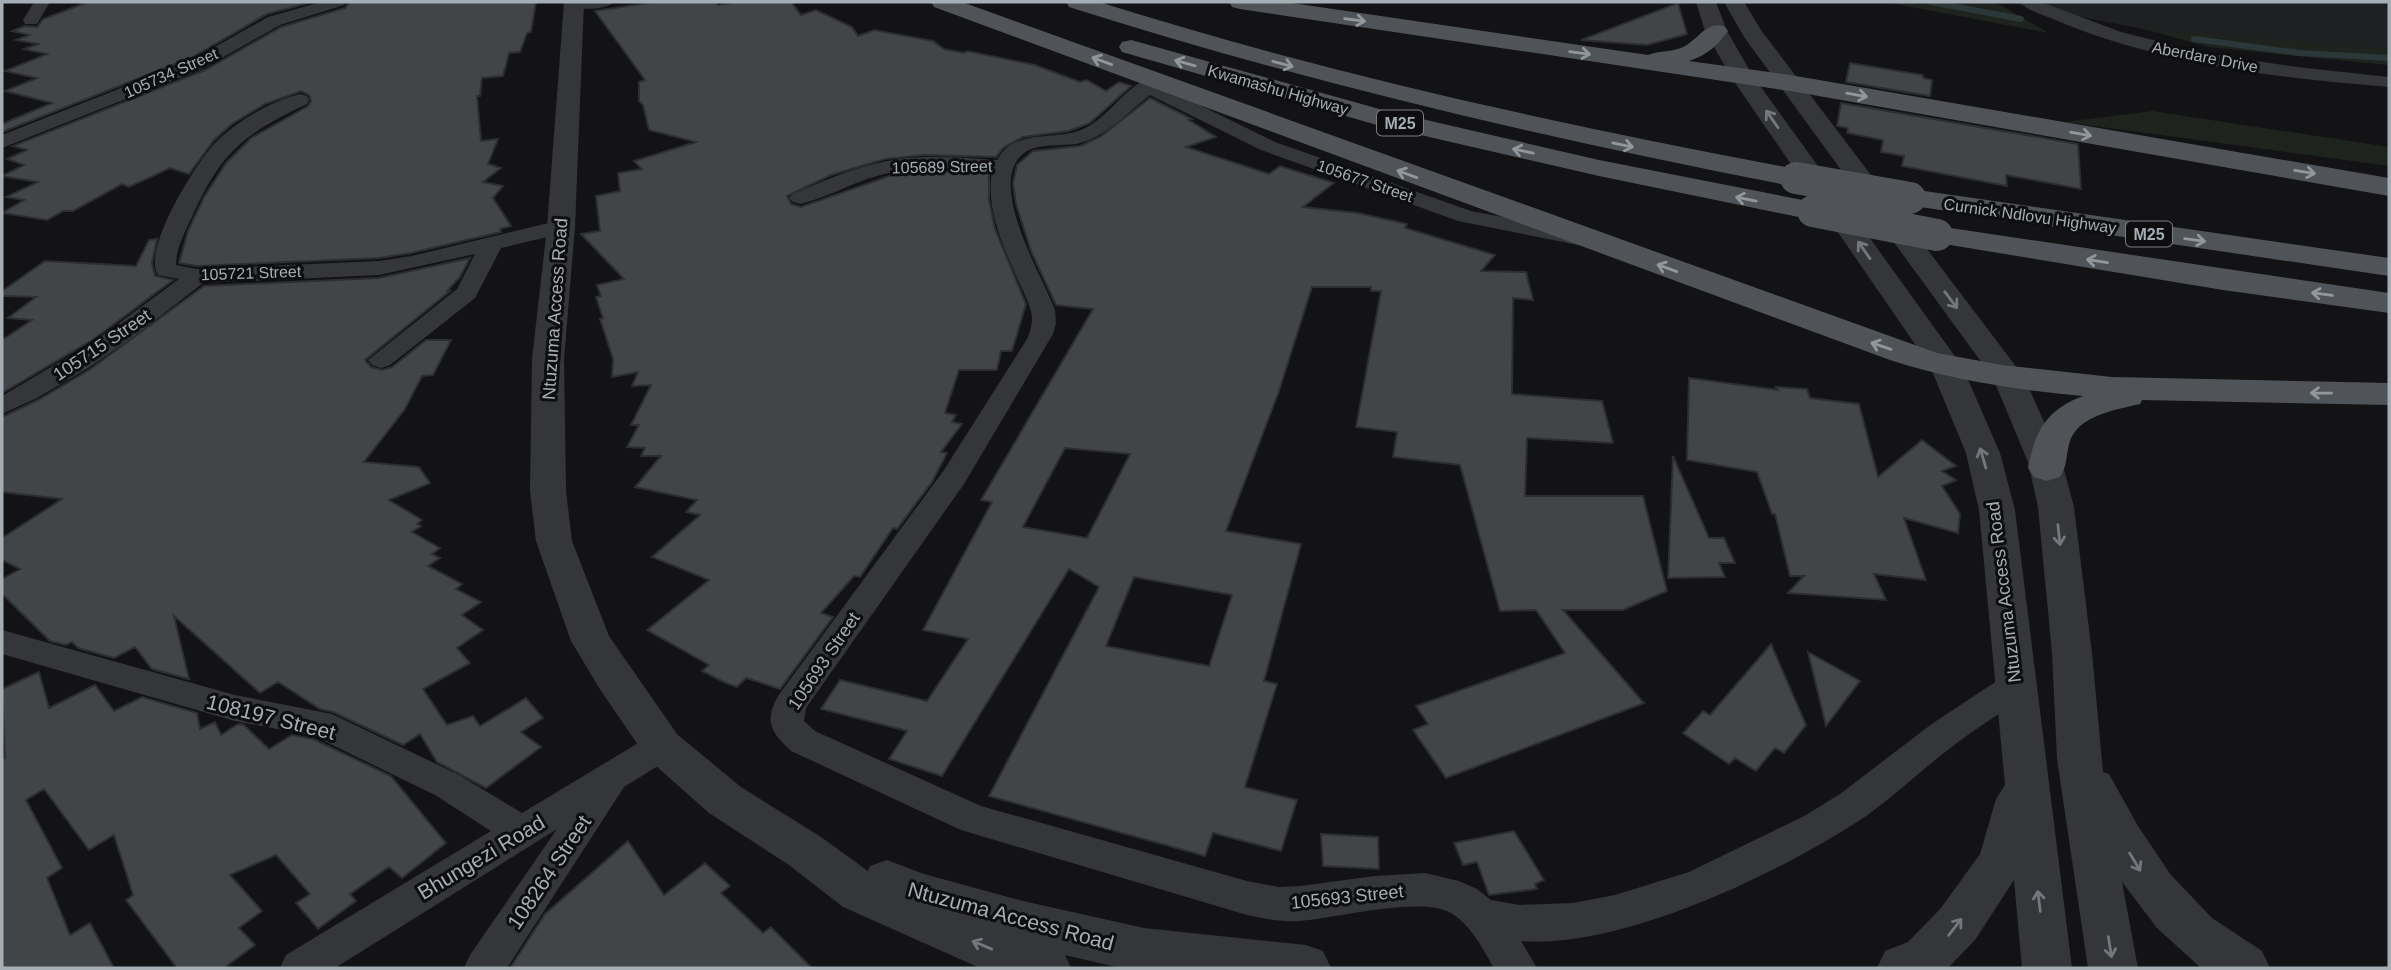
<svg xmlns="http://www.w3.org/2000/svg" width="2391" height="970" font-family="Arial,sans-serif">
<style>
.built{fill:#1f2022}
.green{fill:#1e241d}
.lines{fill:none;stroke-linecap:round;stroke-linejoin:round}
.stream{stroke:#2c373a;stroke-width:6}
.building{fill:#424548;stroke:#2d2e31;stroke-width:2;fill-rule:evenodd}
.minor{fill:#343639;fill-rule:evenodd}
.tertiary{fill:#343639;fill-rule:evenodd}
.primary{fill:#505458;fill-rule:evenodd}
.primary-bridge{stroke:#505458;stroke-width:32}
.oneway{stroke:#90989d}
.oneway2{stroke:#72787d}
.labels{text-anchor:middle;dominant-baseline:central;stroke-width:6;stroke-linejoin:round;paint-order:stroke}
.far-street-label{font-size:16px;fill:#a5aeb4;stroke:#0e0e10}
.shield{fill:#0e0e10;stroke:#787e83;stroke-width:2}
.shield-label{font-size:16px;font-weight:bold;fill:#a5aeb4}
.street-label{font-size:18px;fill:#a5aeb4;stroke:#0e0e10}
.near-street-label{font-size:21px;fill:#a5aeb4;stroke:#0e0e10}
</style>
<rect width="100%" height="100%" fill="#131315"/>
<path class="built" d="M2005,2H2389V65L2209,47L2148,30Z"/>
<path class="green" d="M1885,2H1995L2049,33Z
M2148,30L2389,49V65L2209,47Z
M2152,111L2389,147V166L2065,122Z"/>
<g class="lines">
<path class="stream" d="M1931,2L2021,19
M2194,39L2300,53L2389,58"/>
</g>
<path class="building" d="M88,2H312L267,14L191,58L2,132V124L52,103L5,91L37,78L5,71L47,54L24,49L38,44L16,40L29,35L12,31L25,26L37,27L43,19Z
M349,2H536L531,32L527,33L520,52L509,53L503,76L482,78L480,96H477L481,141L498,139L488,164L501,168L483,182L503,186L493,198L511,226L500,229L501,232L411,253L379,258L197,266L179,263L188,231L204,197L226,163L251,138L308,106L311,101L309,95L301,91L265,104L232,124L214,140L189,174L170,168L129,187L122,184L73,211H63L47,220L2,213L24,200L6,197L38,182L2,176L24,165L7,159L27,150L13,146L205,70L281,27L345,8Z
M654,2H716L718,5L737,2H791L801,15L816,10L852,27L858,36L874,30L933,41L944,49L964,53L967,51L1035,65L1080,82L1087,80L1106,91L1119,82L1131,86L1090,123L1069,131L1023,137L1003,148L996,157L924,155L885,159L831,175L787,196L791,204L801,207L892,175L935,171L989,173V200L995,229L1026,304L1012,351H1001L997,370H959L945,413L956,415L952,422L962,424L941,452L947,453L932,482L897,529L893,528L860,577L854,576L821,613L833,617L780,689L746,678L737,687L726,683L702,671L709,665L647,630L709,580L652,557L700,515L686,512L697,500L635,487L661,456H641L645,448L627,447L639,425H631L651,385L632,386L638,372L612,377L613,359L600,319L603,318L596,297L601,296L597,285L624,279L581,234L600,231L596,196L620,191L618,173L642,169L634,161L696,142L649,130L643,105L639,101V82L645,80L595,11Z
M1678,3L1687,34L1647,45L1581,40Z
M1850,63L1923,75V78L1932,80L1930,96L1846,82Z
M1150,98L1192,119L1189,120L1216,137L1186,147L1269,174L1280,166L1334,183L1303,207L1358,213L1407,224L1405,228L1495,255L1481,271L1526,272L1533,300L1513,298L1512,394L1602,401L1613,443L1527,438L1525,496H1643L1667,591L1623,610H1563L1644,703L1446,778L1413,730L1428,724L1416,706L1565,653L1536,610L1500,611L1460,465L1393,457L1397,432L1356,427L1381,291H1371V287H1312L1279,391L1226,531L1301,544L1264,681L1277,684L1245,787L1297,800L1281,851L1213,833L1205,856L989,796L1099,587L1069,569L942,776L889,759L907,731L821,709L840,680L927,701L968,639L923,630L992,502L981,500L1093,309L1056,305L1031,251L1016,204L1013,183L1017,165L1033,151L1080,146L1100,137ZM1065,448L1130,454L1087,538L1023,527ZM1134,577L1232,595L1209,666L1106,646Z
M1841,103L2078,144L2081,189L2006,175L2007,186L1902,166L1904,156L1881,152L1883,140L1847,133L1848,128L1837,126Z
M157,239L152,263L155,276L173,280L94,339L2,393V340L32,320L8,318L36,297L2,296V291L45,261L136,266L149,240Z
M470,258L460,277L447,291H450L365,360L371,367L382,370L392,367L426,340H451L433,375L422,376L405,409L364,462L419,467L430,483L389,500L422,520L417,524L421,526L412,532L440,548L432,554L440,558L428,566L462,584L456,589L481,602L462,615L483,630L457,648L470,663L423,689L447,725L473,716L480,726L526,698L543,718L521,732L541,747L486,788L437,762L420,734L403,745L333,712L320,709L278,682L260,693L174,616L189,679L152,669L135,647L114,658L78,648L72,642L66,645L50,641L2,594V579L20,569L2,560V538L62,499L2,492V417L38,400L89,370L204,286L379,278Z
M1689,378L1778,390L1776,387L1807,389L1810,398L1859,404L1878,477L1922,440L1956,466L1942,471L1956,480L1942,486L1960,514L1958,533L1904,518L1926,580L1874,574L1886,600L1788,593L1804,576H1790L1775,514H1772L1757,472L1687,460Z
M1673,456L1709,538H1724L1735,563H1719L1725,577L1668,578Z
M1771,644L1806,725L1784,753L1775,748L1756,771L1735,758L1729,764L1683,733L1703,711L1710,715Z
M1808,652L1860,681L1826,726Z
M39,672L49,708L95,685L114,711L142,697L197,713L200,729L215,722L221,735L238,724L244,725L269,749L292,735L313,739L391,776L446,843L402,878L389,867L350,894L356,901L318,929L296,903L310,894L276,855L230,875L262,911L239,928L255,945L224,968H177L126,900L133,895L114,835L89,850L44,789L26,800L62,868L47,878L70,935L90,923L114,968H2V753L5,759L2,689Z
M1514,831L1544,880L1535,884L1537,889L1489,895L1477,862L1463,865L1454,843Z
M1321,834L1378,837L1379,869L1323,866Z
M628,841L664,895L705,863L730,886L721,893L763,933L771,927L812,968H510L545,914Z"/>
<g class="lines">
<path class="minor" d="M34,2H50L37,24H25L23,20Z
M321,2H346L344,5L280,25L204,68L2,148V135L192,60L268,17Z
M568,2H614C606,10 581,10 569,7Z
M2020,2H2041L2121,32L2205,53L2297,67L2389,77V87C2277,78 2158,64 2053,19C2042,14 2027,11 2020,2Z
M1155,76L1164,81L1161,86L1275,142L1471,211L1578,231L1586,233L1589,238L1586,243L1578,245L1458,221L1261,150L1150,95C1128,112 1107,136 1080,143C1064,147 1040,143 1027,151C982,178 1043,277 1055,310L1056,323L1053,334L964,484L806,708L804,721L815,731L981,806L1247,881L1279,887L1300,886L1375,876L1425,873L1459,881L1477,889L1491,900L1520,905L1573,903L1615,895L1689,872L1806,815L1840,794L1933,723L2003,677L2015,673L2027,677L2031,686L2027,695C1999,714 1970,732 1944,753C1918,773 1893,797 1866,816C1784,871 1622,950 1521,941L1537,968H1494C1483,949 1471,925 1451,913C1421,896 1336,918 1301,921C1282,922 1265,919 1247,915L961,830L791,751C771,732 764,722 778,696L944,470L1027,339C1030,332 1032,326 1032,318C1031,305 1024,294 1019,282C1004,248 985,209 992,171C954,169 915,165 877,176C851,183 827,198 800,204L793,202L789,198L793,194C827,179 862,164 900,159C933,155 965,158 997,160C1015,128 1052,141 1081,130C1109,119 1126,83 1155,76Z
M300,94L307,96L309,100L307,104C242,135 221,152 191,219C184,234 176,248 176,265L197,269L379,261L412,256L561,220L569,222L572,227L569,232L501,248L475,298L390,365L381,368L372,365L368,360L457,289L475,254L379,275L203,283L136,335L88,368L37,398L2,414V396L95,341L179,279L158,275C141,250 197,161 216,142C237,121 271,101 300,94Z
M2,630L235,695L332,714L459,775L522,813L650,736L662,732L674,736L679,746L674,756L624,787L507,968H464L470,955L557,829L335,968H280L286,955L491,831L435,795L314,736L235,721L2,654Z"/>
<path class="tertiary" d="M564,2H584L575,227L564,359L566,491L572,541L609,636L677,734L741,787L821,837L868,871L870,866L887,860L924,874L1023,901L1144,928L1306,945L1323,951L1331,968H1120L1065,955L1071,968H980L843,907L789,865L709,813L647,758L601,691L571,641L536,541L530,491L532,359L547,227Z
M1696,2H1716L1727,31L1753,76L1962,366L2000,453L2015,510L2072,968H2022L2014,880L1975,940L1948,968H1877L1885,951L1908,942L1941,908L1980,854L1996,799L2005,785L1979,510L1966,453L1930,366L1731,77L1705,31Z
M1724,2H1744L1761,30L2024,377L2062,462L2074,507L2092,653L2103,772L2109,774L2138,826L2171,875L2212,918L2262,951L2270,968H2201L2157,928L2122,882L2138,968H2088L2057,759L2052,653L2038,507L2028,462L1993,378L1744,37Z"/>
<path class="primary" d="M931,2H962L1937,353L2002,365L2112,377L2389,383V405L2142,400L2140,404C2115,410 2077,415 2069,444C2066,457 2067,466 2060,477L2047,481L2034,477L2028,468C2035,431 2046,410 2083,396C2017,390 1952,380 1890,360L934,7Z
M1066,2H1099C1328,74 1561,125 1796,169L1806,172L1810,178L1806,184L1796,187C1550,139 1308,83 1069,7Z
M1229,2H1285L1648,55C1658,51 1670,52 1681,48C1698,41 1705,21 1724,26L1728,31C1717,46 1707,55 1689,61L1790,75L2389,178V196L1790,91L1240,9L1232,7Z
M1131,40L1383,110L1599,160L1813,202L1823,205L1828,211L1823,217L1813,220L1599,176L1377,125L1122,52L1119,47L1122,42Z
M1910,189L2389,258V276L1900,204L1895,198L1900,192Z
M1937,226L2389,293V313L2223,290L1926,241L1922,235L1926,229Z"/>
<path class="primary-bridge" d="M1796,178L1910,198
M1813,211L1937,235"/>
</g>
<defs><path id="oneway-shaft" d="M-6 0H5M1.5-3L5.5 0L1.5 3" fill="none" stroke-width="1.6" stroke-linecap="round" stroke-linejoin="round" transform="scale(1.75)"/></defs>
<g class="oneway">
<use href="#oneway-shaft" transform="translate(1355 20) rotate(8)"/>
<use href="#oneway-shaft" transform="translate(1580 53) rotate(8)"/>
<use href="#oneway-shaft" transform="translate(1102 61) rotate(-160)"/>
<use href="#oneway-shaft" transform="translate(1185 63) rotate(-164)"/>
<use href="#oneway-shaft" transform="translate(1283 64) rotate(15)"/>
<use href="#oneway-shaft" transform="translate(1857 95) rotate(10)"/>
<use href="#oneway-shaft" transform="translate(2081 134) rotate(10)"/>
<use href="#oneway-shaft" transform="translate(1623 145) rotate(12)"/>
<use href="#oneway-shaft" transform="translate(1523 151) rotate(-168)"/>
<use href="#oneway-shaft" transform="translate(2305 172) rotate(9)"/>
<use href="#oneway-shaft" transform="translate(1407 174) rotate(-160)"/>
<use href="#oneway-shaft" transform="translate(1746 199) rotate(-169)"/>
<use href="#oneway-shaft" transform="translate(2195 240) rotate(8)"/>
<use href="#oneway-shaft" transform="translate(2097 261) rotate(-171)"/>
<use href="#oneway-shaft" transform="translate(1667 268) rotate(-160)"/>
<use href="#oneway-shaft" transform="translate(2322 294) rotate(-172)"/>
<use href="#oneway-shaft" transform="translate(1881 346) rotate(-161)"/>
<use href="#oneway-shaft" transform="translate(2321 393) rotate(-179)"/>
</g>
<g class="oneway2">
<use href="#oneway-shaft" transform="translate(1772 119) rotate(-125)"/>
<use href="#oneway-shaft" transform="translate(1864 250) rotate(-125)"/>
<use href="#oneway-shaft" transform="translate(1951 300) rotate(53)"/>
<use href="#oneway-shaft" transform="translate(1983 458) rotate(-106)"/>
<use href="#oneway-shaft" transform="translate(2059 535) rotate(84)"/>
<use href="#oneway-shaft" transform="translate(2135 862) rotate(59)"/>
<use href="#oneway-shaft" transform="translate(2039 901) rotate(-97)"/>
<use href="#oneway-shaft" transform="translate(1955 927) rotate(-52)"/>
<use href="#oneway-shaft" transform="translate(982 945) rotate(-157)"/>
<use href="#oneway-shaft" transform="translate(2110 947) rotate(81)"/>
</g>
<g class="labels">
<g class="far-street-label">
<text transform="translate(2205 57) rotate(11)">Aberdare Drive</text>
<text transform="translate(171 73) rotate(-24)">105734 Street</text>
<text transform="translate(1278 90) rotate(16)">Kwamashu Highway</text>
<text transform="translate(942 167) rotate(-1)">105689 Street</text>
<text transform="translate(1365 181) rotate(19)">105677 Street</text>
<text transform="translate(2030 216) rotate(8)">Curnick Ndlovu Highway</text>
<text transform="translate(251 273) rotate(-2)">105721 Street</text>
</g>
<g class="shield">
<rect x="1377" y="110.5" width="46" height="25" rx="5"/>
<rect x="2126" y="221.5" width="46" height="25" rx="5"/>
</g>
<g class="shield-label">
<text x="1400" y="123">M25</text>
<text x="2149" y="234">M25</text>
</g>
<g class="street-label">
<text transform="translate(555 309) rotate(-86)">Ntuzuma Access Road</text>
<text transform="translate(102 345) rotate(-34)">105715 Street</text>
<text transform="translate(2004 592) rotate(-97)">Ntuzuma Access Road</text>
<text transform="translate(824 661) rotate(-56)">105693 Street</text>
<text transform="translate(1347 897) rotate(-6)">105693 Street</text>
</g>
<g class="near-street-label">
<text transform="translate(271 717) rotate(14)">108197 Street</text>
<text transform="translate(481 857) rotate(-31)">Bhungezi Road</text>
<text transform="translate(549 872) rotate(-56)">108264 Street</text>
<text transform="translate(1011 916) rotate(15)">Ntuzuma Access Road</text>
</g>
</g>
<rect width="2391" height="970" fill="none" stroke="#a5aeb4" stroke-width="7"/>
</svg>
